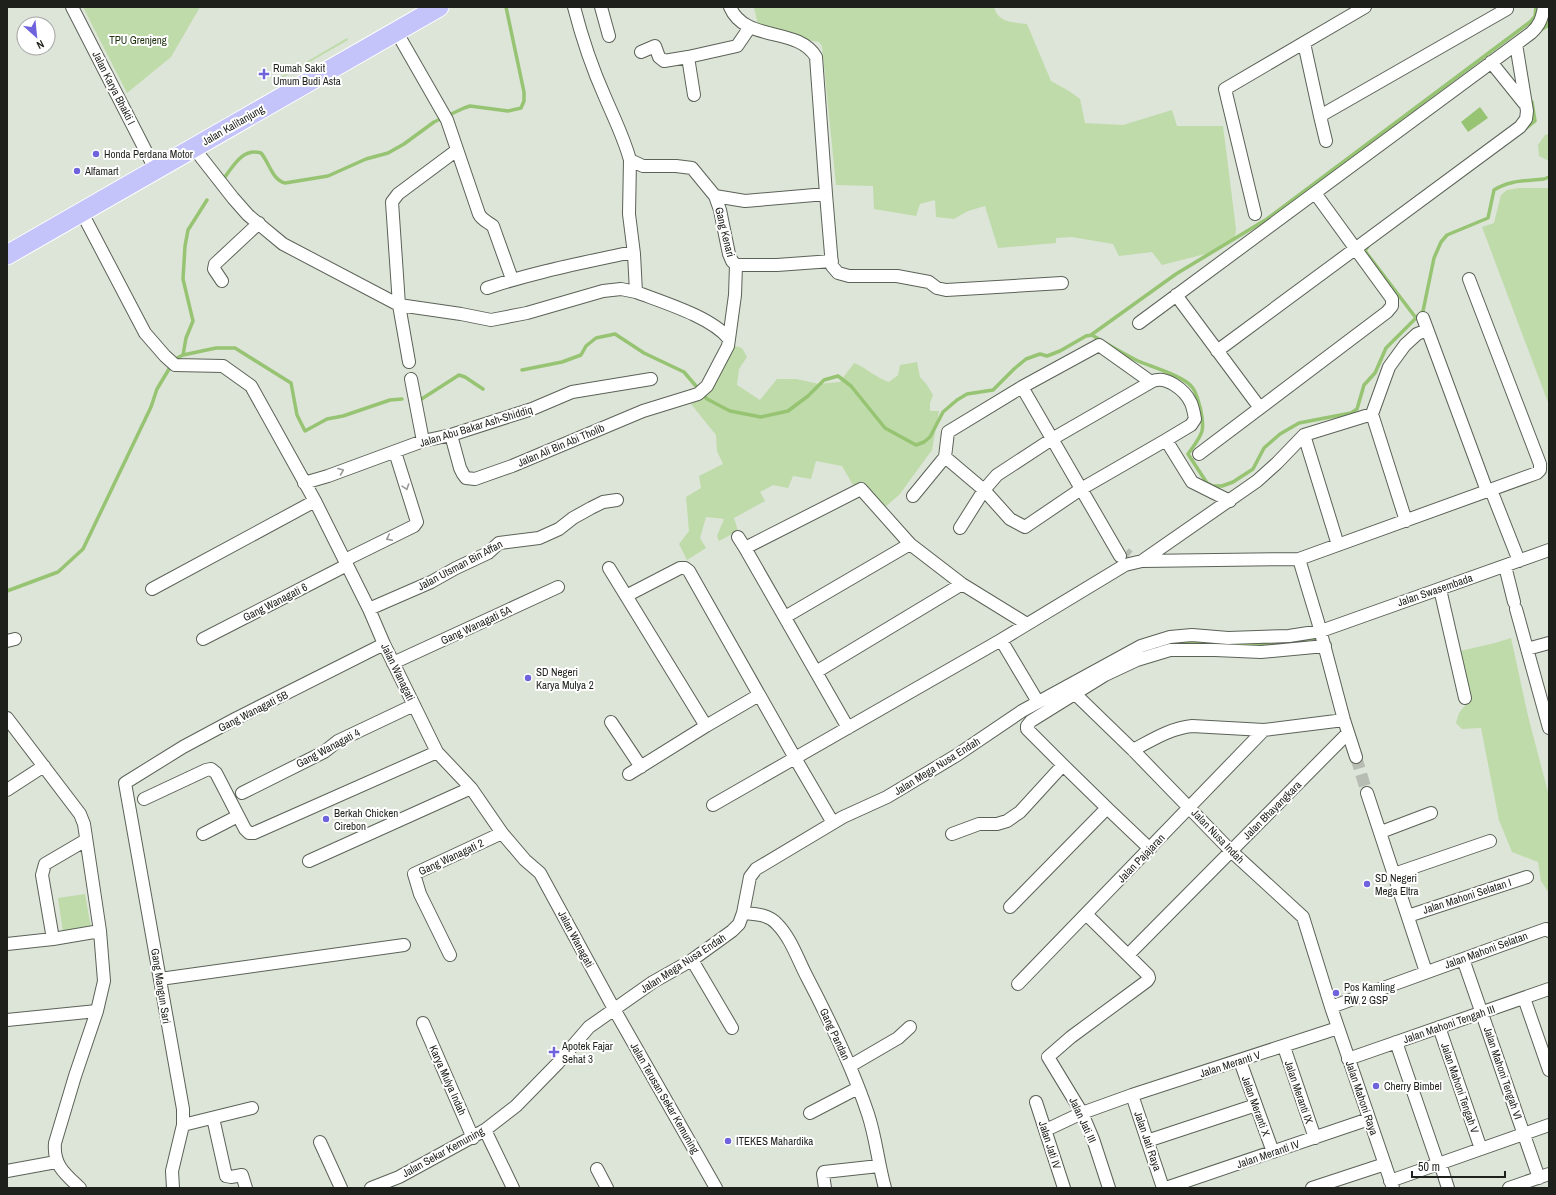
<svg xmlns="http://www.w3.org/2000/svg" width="1556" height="1195" font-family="'Archivo Narrow',sans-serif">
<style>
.green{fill:#bedba9}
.water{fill:#97c473}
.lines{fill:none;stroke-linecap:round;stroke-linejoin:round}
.stream{stroke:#97c473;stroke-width:3.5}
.minor-tunnel{stroke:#b7bdb2;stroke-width:12;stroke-dasharray:12 6;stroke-linecap:butt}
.minor-casing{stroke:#5b6257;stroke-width:14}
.primary-casing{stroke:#fff;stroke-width:21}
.minor{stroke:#fff;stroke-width:12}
.primary{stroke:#c4c3fa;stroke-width:19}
.oneway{stroke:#999b98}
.poi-dot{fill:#6f63dd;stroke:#fff;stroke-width:1.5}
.labels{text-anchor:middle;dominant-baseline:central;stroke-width:4;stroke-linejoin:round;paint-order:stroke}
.park-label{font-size:11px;fill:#223412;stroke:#fff}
.poi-label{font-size:11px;fill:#1d201b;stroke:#fff;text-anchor:start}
.street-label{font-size:11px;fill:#1d201b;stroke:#fff}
</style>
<rect width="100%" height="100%" fill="#dde4d8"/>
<path class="green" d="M83,7H200L171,57L127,93Z
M754,7H994C998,23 1013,22 1027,24L1051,81L1069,91L1080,99L1085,123L1123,125L1172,110L1177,126H1223L1236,229L1235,237L1209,253L1162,265L1152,252L1119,256L1113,244L1072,237L1056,238V243L998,248L985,206L968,211L954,219L936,217L935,200L920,204L916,216L874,209L873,186L836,185L822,46L819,42L803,39L758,25Z
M347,38L348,40L275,82L274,81Z
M1549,134V161L1539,156L1538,145L1545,135Z
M1519,188H1549V405L1482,227L1494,223L1501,195L1507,190Z
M735,346L742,348L747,357L739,369L737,385L760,400L777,379H796L819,384L840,382L854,363C867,368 876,378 889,382L898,375L900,365L917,362L920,377L927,385L933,395L930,403V411H939L932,450L899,495L885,507L862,481L853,485L842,466L816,461L811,479L793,476L788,488L773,485L760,492L765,501L734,518L738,531L719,541L717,536L724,519L706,517L700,538L706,548L687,560L679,544L689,531L686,497L701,488L699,476L723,464L717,451L716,435L691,404L706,393L728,354Z
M1511,638L1528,716L1549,796V893L1541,881L1538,862L1512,852L1499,820L1481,728L1462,729L1456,723L1459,713L1471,698L1460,651L1495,643Z
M85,894L91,928L63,932L58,898Z"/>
<path class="water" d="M1480,107L1488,118L1468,132L1461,122Z"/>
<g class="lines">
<path class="stream" d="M1539,31L1547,26L1549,15
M1524,130L1535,121L1532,102
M222,181C232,168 242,147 261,153C269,162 272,180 285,183L328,176L366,159L388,153L404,144L434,122L464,108L470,106L508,111L521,108L524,101V92L506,7
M1368,246L1365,251L1416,318
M1091,335L1176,274L1267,219L1530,22L1535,16L1536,7
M183,355L186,338L193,321L183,279L185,246L188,230L207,200
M522,370L562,362L581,355L586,346L596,338L615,334L644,353L684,372L707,399L730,411L761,417L788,411L808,396L824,380L838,376L851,386L885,428L916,445L924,442L930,437L943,412L957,400L967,394L993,390L1014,369L1026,359L1040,354L1047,356L1060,351L1086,336L1092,335C1107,344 1122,353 1138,361C1152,367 1183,376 1192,387C1197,393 1198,401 1200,407C1206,433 1202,434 1188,454L1207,483L1213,486H1222L1233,482L1253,469L1264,448L1280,434L1299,423L1351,413L1357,409L1364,385L1375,373L1386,348L1423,311L1434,258L1441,242L1447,235L1488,218L1494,190C1509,180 1526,181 1544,179L1549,177
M420,400L459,375L465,377L483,389
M7,591L58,572L83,549L151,407L157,389L175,359L183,355L216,348H235L291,383L297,415L305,431L327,419L343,416L390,400L402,399
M1229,644H1262L1316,638
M1159,646C1177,642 1194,642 1212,643"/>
<path class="minor-tunnel" d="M1125,553L1129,556
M1356,757L1367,793"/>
<defs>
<path id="minor" d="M72,7L155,169
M574,7C582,38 592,68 605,97C614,118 624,138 630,160L643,166H676L692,168L715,196L720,210L729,254L732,261L736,265H777L832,261
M601,7L609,36
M730,7C745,43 798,26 816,57L826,194L832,266L838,273L849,276H897L929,282L937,288L946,290L1062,283
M396,31L447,120L479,214C482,220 488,222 493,226L512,279
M1304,43L1320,116L1507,9L1505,7
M641,52L655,46L659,57L664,61L688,57
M1491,62L1524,103
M694,95L688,57L737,46L750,27
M1320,116L1326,141
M193,147L233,198L248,215L283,244L399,305L461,314L491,320L527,313L603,291L621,289L636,292
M630,160L629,214L634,254
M715,196L745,201L826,194
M81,211L145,333L165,356L175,365L223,366L251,386L315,501L369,609L384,644L437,752L471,788L502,833L525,860L540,873L614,1009L716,1188
M1255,214L1225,89L1365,7
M222,281L214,269L215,264L259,223
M1176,295L1260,408
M1423,318L1487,491
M1139,323L1531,33C1540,25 1542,18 1544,7
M729,339L735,295L736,265
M1217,351L1520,127L1526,119L1527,111L1516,44
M409,362L399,305L392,202L398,194L457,150
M411,379L423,441
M1022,387L1120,556
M451,435L460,468L463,474L466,478L475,479L512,466L643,411L698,394L707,386L728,346L729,339C712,317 662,302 636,292L634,254H623C577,264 531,273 487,288
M1304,435L1338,545
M1199,454L1387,312L1392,306V299L1315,193
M945,457L948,432L1022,387L1099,345L1151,382C1165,374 1185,390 1191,403C1193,408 1194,413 1195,419L1191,425L1166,440L1192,482L1230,501
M304,483L328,476L423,441L451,435L532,409L572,392L651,379
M1491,490L1519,561
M913,496L945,457L984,490L997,475L1052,439L1151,382
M1406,521L1372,414L1389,367L1405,345L1417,334L1427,330
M960,528L984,490L1010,519L1025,527L1081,489L1166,440
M738,537L745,548
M1299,559L1318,622L1344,720L1356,757
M345,560L414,526L417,522L395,452
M1142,561L1257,481L1277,463L1304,435L1372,414
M1505,566L1514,602
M609,568L706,726
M152,589L315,501
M1440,589L1465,698
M626,596L680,568H685L689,571L795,758L713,805
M369,609L431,582L456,568L488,553L499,543L539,538L559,529L573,518L591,508L603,502L617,500
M1516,609L1549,728
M785,617L910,544
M203,639L347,565
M1001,640L1038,702
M7,641L15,639
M1527,649L1549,643
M393,663L558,587
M816,672L962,584
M1068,687L1133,750L1231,851L1303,917L1331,1007L1393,1188
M7,718L80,814L84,824L100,931L104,981L97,1011L75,1076L55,1143C53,1165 65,1174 80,1188
M611,722L641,767
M848,728L745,548L861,489L910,544L962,584L1027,624
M1133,750C1152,740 1171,728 1192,726L1264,730L1344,720
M1063,765L1027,729V726L1031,721L1105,675L1137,660L1170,650H1215L1261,652L1325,646
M629,774L706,726L759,695
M7,790L44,766
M242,793L324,752L338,741L414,705
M1367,793L1426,972
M144,799L206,770L211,769L216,773L245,829L249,833H254L437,752
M833,823L795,758L1001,640L1125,565L1142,561L1299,559L1537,473L1540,470V464L1469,279
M1381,832L1431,813
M203,834L238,816
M952,834L979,824H997L1007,821L1020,812L1063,765L1107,808
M309,861L471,788
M1394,874L1490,841
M1010,907L1107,808L1150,849
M743,913C755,914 768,914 777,924C791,938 798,960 807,977C830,1021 852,1066 868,1114C876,1138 878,1163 885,1188
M1086,914L1148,975L1149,978L1147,981L1071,1037L1048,1057L1082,1113L1093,1139L1109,1188
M1408,916L1527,877
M53,939L42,875L45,864L86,840
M7,944L53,939L100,931
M450,955L420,894L414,874L502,833
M1128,955L1348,733
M1463,959L1539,1178
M692,960L732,1028
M160,979L404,945
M1018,984L1264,730
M1524,998L1549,1070
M1331,1007L1546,929L1549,931
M7,1020L97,1011
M423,1023L473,1138
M1439,1027L1481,1149
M1396,1042L1438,1164
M1284,1047L1315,1138
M1348,1059L1549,989
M1240,1061L1273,1152
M850,1066L898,1038L910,1027
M1132,1095L1163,1188
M1036,1102L1064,1188
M810,1113L858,1088
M213,1118L226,1176L231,1177L242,1175L246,1188
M183,1125L252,1108
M485,1130L513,1188
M1046,1130L1082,1113L1132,1095L1338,1028
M1147,1141L1256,1105
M320,1142L341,1188
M1440,1163L1448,1188
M597,1169L607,1188
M7,1171L56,1162
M1390,1181L1549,1125
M173,1188L172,1171L183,1125V1109L125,783L183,747L237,718L384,644
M371,1188L399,1177L485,1130L516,1106L558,1063L589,1027L653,982L692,960L732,931L739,924L743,913L750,877L756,869L843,817L887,797L957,755L1022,711L1141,646L1170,637L1192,635L1228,638L1289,636L1321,631L1549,550
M825,1188L823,1174L824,1172L879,1166
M1166,1188L1369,1119
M1312,1188L1385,1164
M1509,1188L1549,1174"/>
<path id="primary" d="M7,255L439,7"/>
</defs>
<use href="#minor" class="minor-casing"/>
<use href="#primary" class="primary-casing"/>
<use href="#minor" class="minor"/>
<use href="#primary" class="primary"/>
</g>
<defs><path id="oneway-chevron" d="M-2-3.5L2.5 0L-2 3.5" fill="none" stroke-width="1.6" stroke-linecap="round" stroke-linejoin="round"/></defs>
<g class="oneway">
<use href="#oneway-chevron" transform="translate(341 471) rotate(-21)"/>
<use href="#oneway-chevron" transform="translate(406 487) rotate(72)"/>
<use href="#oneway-chevron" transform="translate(389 538) rotate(154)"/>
</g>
<g class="poi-dot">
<path d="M262 68h4v4h4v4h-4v4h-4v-4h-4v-4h4z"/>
<circle cx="96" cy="154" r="4"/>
<circle cx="77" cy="171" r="4"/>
<circle cx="528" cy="678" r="4"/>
<circle cx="326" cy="819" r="4"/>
<circle cx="1367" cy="884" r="4"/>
<circle cx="1336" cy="993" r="4"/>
<path d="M552 1046h4v4h4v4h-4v4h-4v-4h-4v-4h4z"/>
<circle cx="1376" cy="1086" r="4"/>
<circle cx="728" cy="1141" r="4"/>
</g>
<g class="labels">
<g class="park-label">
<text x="138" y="40">TPU Grenjeng</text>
</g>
<g class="poi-label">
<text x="273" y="68">Rumah Sakit<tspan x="273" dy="13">Umum Budi Asta</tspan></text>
<text x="104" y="154">Honda Perdana Motor</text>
<text x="85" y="171">Alfamart</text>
<text x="536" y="672">SD Negeri<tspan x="536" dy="13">Karya Mulya 2</tspan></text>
<text x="334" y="813">Berkah Chicken<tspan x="334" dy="13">Cirebon</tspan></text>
<text x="1375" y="878">SD Negeri<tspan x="1375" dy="13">Mega Eltra</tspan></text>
<text x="1344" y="987">Pos Kamling<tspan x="1344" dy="13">RW 2 GSP</tspan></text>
<text x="562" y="1046">Apotek Fajar<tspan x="562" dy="13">Sehat 3</tspan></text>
<text x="1384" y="1086">Cherry Bimbel</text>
<text x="736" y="1141">ITEKES Mahardika</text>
</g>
<g class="street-label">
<text transform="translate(114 88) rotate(63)">Jalan Karya Bhakti I</text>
<text transform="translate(233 125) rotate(-30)">Jalan Kalitanjung</text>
<text transform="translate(725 232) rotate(76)">Gang Kenari</text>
<text transform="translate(476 426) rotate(-17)">Jalan Abu Bakar Ash-Shiddiq</text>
<text transform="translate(561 445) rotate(-23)">Jalan Ali Bin Abi Tholib</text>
<text transform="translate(460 565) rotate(-28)">Jalan Utsman Bin Affan</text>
<text transform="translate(1435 590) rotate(-19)">Jalan Swasembada</text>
<text transform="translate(275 602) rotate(-27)">Gang Wanagati 6</text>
<text transform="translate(476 625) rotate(-25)">Gang Wanagati 5A</text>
<text transform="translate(398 672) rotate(64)">Jalan Wanagati</text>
<text transform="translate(253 711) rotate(-27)">Gang Wanagati 5B</text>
<text transform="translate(328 748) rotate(-28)">Gang Wanagati 4</text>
<text transform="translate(937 766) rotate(-32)">Jalan Mega Nusa Endah</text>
<text transform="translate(1272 810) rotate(-45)">Jalan Bhayangkara</text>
<text transform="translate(1218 836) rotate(46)">Jalan Nusa Indah</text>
<text transform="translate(451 857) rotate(-25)">Gang Wanagati 2</text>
<text transform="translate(1141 858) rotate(-46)">Jalan Pajajaran</text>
<text transform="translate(1467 896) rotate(-18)">Jalan Mahoni Selatan I</text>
<text transform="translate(576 939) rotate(62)">Jalan Wanagati</text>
<text transform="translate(1486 950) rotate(-20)">Jalan Mahoni Selatan</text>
<text transform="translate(683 963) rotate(-33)">Jalan Mega Nusa Endah</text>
<text transform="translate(161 986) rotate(81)">Gang Mangun Sari</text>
<text transform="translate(1449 1024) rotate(-19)">Jalan Mahoni Tengah III</text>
<text transform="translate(835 1034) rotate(65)">Gang Pandan</text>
<text transform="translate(1230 1064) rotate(-18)">Jalan Meranti V</text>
<text transform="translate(1503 1073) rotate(71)">Jalan Mahoni Tengah VI</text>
<text transform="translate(448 1080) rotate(66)">Karya Mulya Indah</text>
<text transform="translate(1460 1088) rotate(71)">Jalan Mahoni Tengah V</text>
<text transform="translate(1299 1092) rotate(71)">Jalan Meranti IX</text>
<text transform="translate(665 1098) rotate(60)">Jalan Terusan Sekar Kemuning</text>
<text transform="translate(1362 1098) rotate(71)">Jalan Mahoni Raya</text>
<text transform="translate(1256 1106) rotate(70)">Jalan Meranti X</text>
<text transform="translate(1083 1120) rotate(65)">Jalan Jati III</text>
<text transform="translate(1148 1141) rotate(71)">Jalan Jati Raya</text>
<text transform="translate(1050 1145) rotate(72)">Jalan Jati IV</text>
<text transform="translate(443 1152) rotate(-29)">Jalan Sekar Kemuning</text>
<text transform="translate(1268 1154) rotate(-19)">Jalan Meranti IV</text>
</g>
</g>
<rect width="1556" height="1195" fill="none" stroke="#1d201b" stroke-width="16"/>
<g transform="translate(36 36) rotate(153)"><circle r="19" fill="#ffffff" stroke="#a5a6a4"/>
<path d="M0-3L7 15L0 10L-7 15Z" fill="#6f63dd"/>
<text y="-6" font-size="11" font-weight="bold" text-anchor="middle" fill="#1d201b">N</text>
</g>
<path d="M1412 1171v6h93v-6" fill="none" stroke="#1d201b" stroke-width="2"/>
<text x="1418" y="1171" font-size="12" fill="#1d201b" stroke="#ffffff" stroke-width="3" paint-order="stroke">50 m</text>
</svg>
